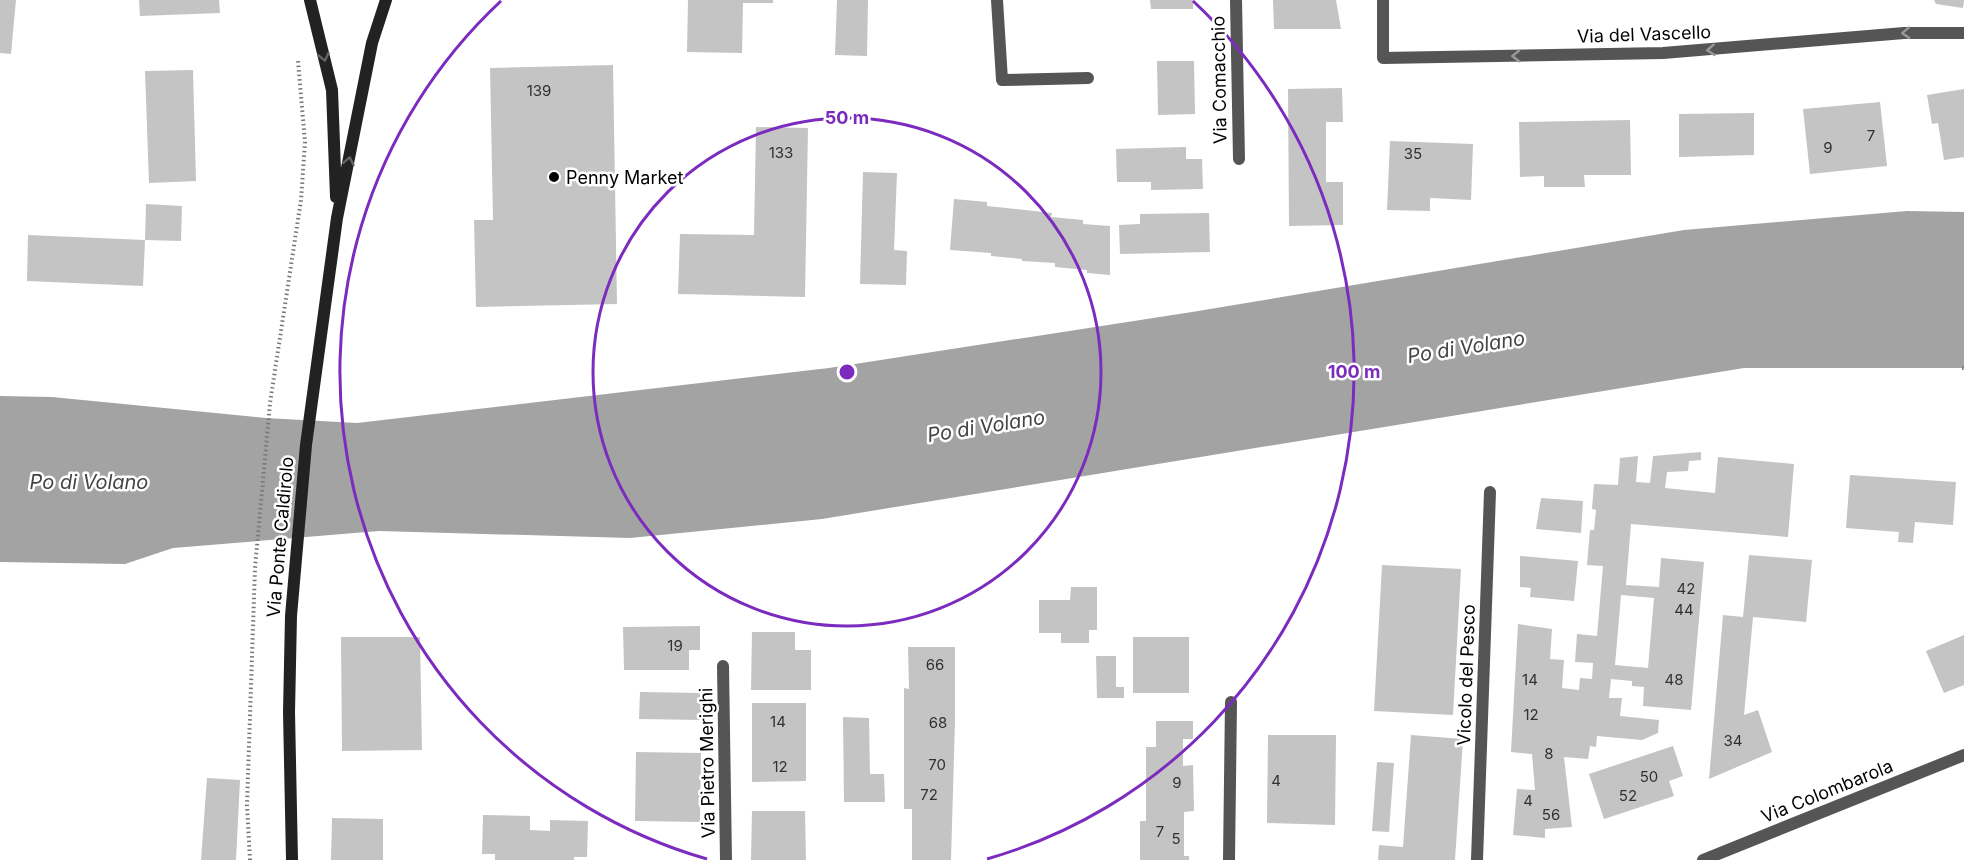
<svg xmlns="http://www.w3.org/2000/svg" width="1964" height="860" font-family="Inter,sans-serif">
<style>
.water{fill:#a3a3a3}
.building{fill:#c4c4c4;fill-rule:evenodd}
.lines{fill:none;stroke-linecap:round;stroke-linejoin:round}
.path{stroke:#777;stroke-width:4;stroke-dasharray:1.5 3;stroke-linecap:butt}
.minor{stroke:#555;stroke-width:12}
.tertiary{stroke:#555;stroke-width:12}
.secondary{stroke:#222;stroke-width:12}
.oneway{stroke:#999}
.oneway2{stroke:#646464}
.ring{fill:none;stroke:#7b2cbf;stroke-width:3}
.poi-dot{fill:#000;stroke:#fff;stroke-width:2}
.labels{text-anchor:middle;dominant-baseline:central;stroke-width:5;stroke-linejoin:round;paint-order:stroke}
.number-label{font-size:15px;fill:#313131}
.street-label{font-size:18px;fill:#000;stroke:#fff}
.poi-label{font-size:18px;fill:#000;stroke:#fff;text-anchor:start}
.water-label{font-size:20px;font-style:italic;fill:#444;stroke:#fff}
.centre{fill:#7b2cbf;stroke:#fff;stroke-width:3}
.ring-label{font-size:18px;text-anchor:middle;font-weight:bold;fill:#7b2cbf;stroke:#fff;stroke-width:5;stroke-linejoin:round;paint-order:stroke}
</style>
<rect width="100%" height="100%" fill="#fff"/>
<path class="water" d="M1907,211L1964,212V368H1744L822,519L630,538L379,531L173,548L125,564L0,562V396L52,397L266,418L357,423L829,368L1192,312L1684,230Z"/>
<path class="building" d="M0,0H16L11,54L0,53Z
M139,0H219L220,13L140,16Z
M688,0H773V3H743L742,53L687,52Z
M837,0H868L867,56L835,55Z
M1150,0H1193V9H1151Z
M1273,0H1336L1341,29H1274Z
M1934,0H1964L1963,8L1936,4Z
M1157,61H1194L1195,114L1158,115Z
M613,65L617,304L476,307L474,220H493L490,68Z
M193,70L196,181L149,183L145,71Z
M1342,88L1343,122H1326V182H1343V225L1289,226L1288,89Z
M1964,89V157L1944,160L1938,123L1932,124L1927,95Z
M1880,102L1887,166L1810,174L1803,109Z
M1754,113V155L1679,157V114Z
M1630,120L1631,175H1584L1585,187H1544V176L1520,177L1519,122Z
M756,127L808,128L805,297L678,294L680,234L754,235Z
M1390,141L1473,144L1471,200L1430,198V211L1387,210Z
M1186,147V159H1202L1203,189L1151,190V182H1117L1116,149Z
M863,172L897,173L894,250L907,251L906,285L860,284Z
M954,199L987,202V206L1052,213L1051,217L1083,220V224L1110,226V275L1087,273V270L1055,267V263L1022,261V259L991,256V253L950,250Z
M146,204L182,206L181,241L145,240Z
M1209,213L1210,252L1120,254L1119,225L1140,224V214Z
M28,235L145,240L143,286L27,281Z
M1701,452V460L1689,461L1688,471L1667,472L1665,488L1715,493L1718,457L1794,464L1788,537L1631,524L1626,585L1659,587L1661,558L1704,562L1691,710L1643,706L1644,687L1632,686V681L1611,679L1609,698H1622L1620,716L1659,720L1658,733L1642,740L1597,736L1596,747L1590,746L1588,759L1564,757L1572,827L1545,829V838L1513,835L1517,789L1535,790L1532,754L1511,752L1518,624L1552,629L1550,659L1564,660L1562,688L1579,690L1580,678L1592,679L1593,663L1575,662L1577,634L1597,636L1603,566L1587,565L1590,530H1594L1596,510L1592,509L1594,484L1618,485L1620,458L1638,456L1636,482L1650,483L1653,456ZM1621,595L1654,598L1648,668L1615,665Z
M1850,475L1956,482L1953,525L1915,522L1913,543L1898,542L1899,532L1846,528Z
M1541,498L1583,501L1581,533L1536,529Z
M1749,555L1812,560L1806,622L1753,617L1744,715L1758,710L1772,752L1709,779L1723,615L1743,617Z
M1520,556L1578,561L1574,601L1530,597L1531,588L1520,587Z
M1382,565L1461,569L1453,715L1374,711Z
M1071,587H1097V630H1089V643H1061V633H1039V600H1070Z
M700,626V650H689V670H624L623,627Z
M752,632H795V650H811V690H751Z
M1964,635V685L1944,693L1926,651Z
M341,637H420L422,750L342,751Z
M1133,637H1189V693H1133Z
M908,647H955V721L951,860H912V809H904V688L909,689Z
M1096,656H1116V687H1124V698H1097Z
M640,692L701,693V720L639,719Z
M752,703H806V781L752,782Z
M843,717L869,718L870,774H884L885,802H844Z
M1156,721H1193V739H1183V766L1193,765L1194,811L1184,812V856H1189V860H1140V821H1146V747H1156Z
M1268,735H1336L1335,825L1267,823Z
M1411,735L1463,739L1455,860H1378L1379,845L1403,847Z
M1673,746L1683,776L1669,781L1674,796L1604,819L1589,774Z
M636,752L701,753L700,822L635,821Z
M1377,762L1394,763L1389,832L1372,831Z
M207,778L240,780L236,860H201Z
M752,811H805L806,860H751Z
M483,815L530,816V830L550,831V820L588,821L587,857H574V860H495V854H482Z
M332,818L383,819V860H331Z"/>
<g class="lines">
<path class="path" d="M1962,368H1964
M250,860L247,805L255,568L270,403L301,200L305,142L298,61"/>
<path class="minor" d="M997,0L1002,80L1088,78
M1236,0L1239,159
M1383,0V58L1663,53L1904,33H1964
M723,666L726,860
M1229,860L1231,702
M1477,860L1490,492"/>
<path class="tertiary" d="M1703,860L1964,755"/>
<path class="secondary" d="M310,0L332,90L336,197
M292,860L289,712L291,616L306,445L337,218L372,43L386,0"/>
</g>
<defs><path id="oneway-chevron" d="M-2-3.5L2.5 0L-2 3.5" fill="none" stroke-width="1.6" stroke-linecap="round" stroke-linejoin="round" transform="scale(1.5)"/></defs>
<g class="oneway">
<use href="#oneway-chevron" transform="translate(1906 33) rotate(177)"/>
<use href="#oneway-chevron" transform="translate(1711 50) rotate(176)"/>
<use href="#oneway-chevron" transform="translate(1516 56) rotate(179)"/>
</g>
<g class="oneway2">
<use href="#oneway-chevron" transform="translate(324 57) rotate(77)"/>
<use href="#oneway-chevron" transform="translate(349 161) rotate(-79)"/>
</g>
<g class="ring">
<circle cx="847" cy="372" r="254"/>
<path d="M707 859A507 507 0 0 1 501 1M1193 1A507 507 0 0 1 987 859"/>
</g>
<circle class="poi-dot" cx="554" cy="177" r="6"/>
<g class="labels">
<g class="number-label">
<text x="539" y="90">139</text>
<text x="1871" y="135">7</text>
<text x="1828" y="147">9</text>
<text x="781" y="152">133</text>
<text x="1413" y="153">35</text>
<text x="1686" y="588">42</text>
<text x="1684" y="609">44</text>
<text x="675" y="645">19</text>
<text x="935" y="664">66</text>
<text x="1530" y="679">14</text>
<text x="1674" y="679">48</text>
<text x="1531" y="714">12</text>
<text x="778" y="721">14</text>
<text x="938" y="722">68</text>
<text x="1733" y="740">34</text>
<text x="1549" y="753">8</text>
<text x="937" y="764">70</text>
<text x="780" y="766">12</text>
<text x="1649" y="776">50</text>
<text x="1276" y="780">4</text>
<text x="1177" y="782">9</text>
<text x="929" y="794">72</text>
<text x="1628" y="795">52</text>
<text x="1528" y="800">4</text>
<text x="1551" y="814">56</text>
<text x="1160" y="831">7</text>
<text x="1176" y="838">5</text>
</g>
<g class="street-label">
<text transform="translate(1644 34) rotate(-2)">Via del Vascello</text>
<text transform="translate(1219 80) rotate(-91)">Via Comacchio</text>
<text transform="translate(280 537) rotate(-85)">Via Ponte Caldirolo</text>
<text transform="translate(1466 675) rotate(-88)">Vicolo del Pesco</text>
<text transform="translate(707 763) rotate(-91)">Via Pietro Merighi</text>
<text transform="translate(1827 791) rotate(-22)">Via Colombarola</text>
</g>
<g class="poi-label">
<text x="566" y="177">Penny Market</text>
</g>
<g class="water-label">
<text transform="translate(1466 347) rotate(-9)">Po di Volano</text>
<text transform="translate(986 426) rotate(-9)">Po di Volano</text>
<text x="89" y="482">Po di Volano</text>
</g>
</g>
<circle cx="847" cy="372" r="9" class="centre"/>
<g class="ring-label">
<text x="847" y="124">50 m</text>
<text x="1354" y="378">100 m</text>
</g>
</svg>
